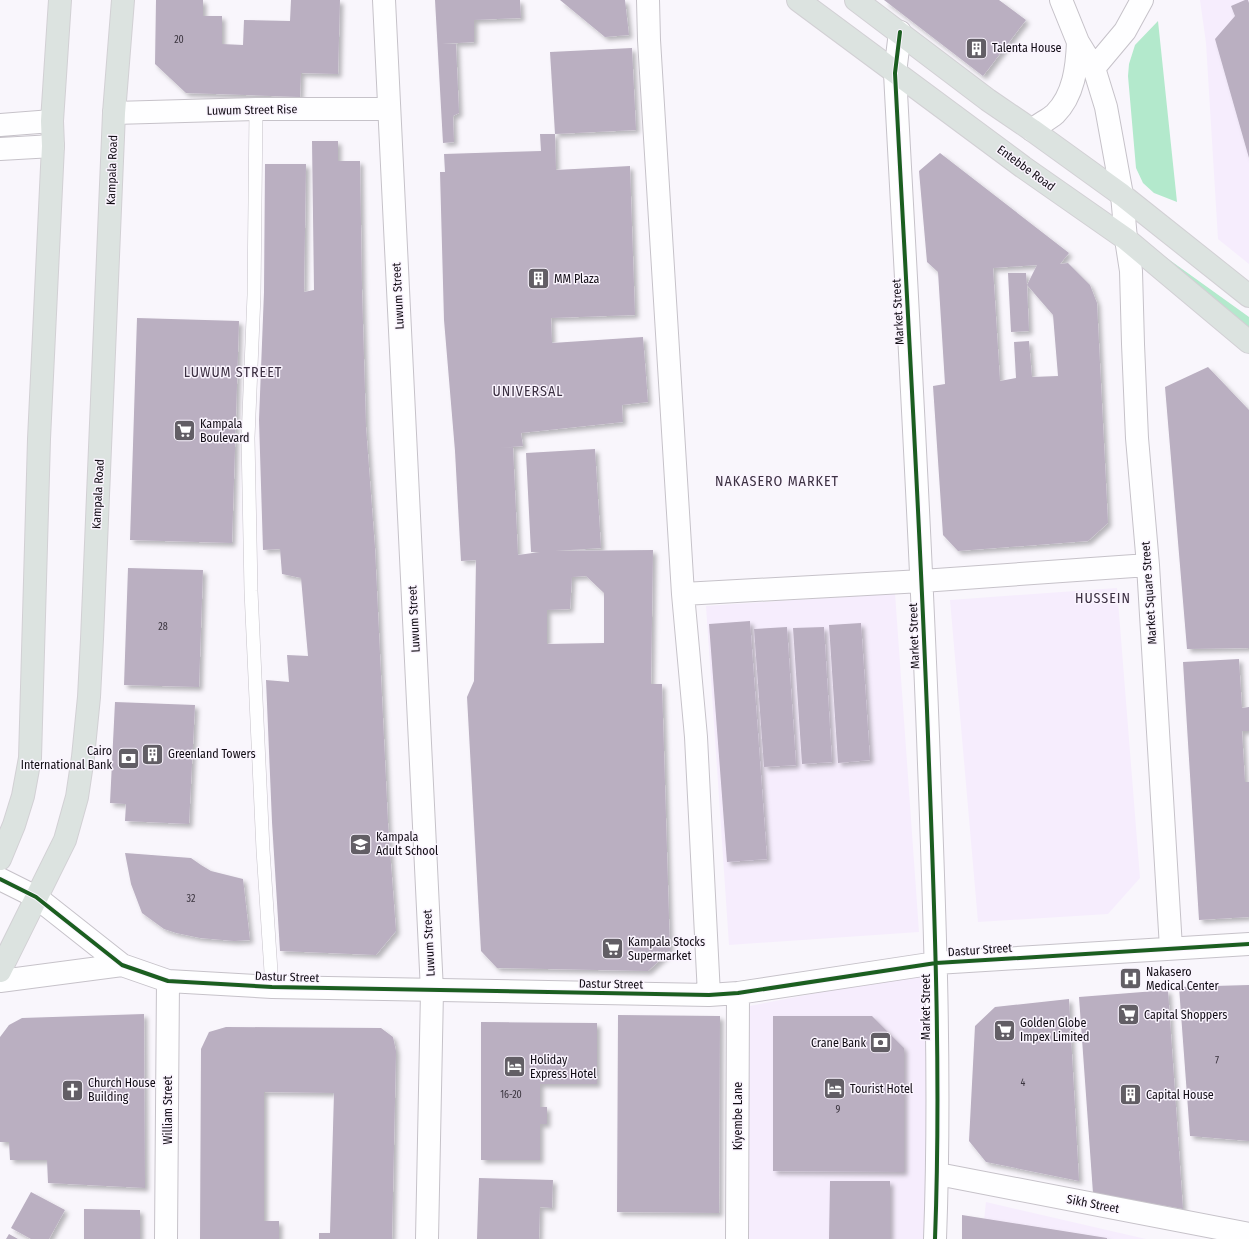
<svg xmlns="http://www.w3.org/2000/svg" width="1249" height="1239" font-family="'Fira Sans Condensed',sans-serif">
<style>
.built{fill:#f6edfd}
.green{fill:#b3e9cc}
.building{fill:#baafc1;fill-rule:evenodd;filter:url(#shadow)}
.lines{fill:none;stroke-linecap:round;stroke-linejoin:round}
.service-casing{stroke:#c6c2c9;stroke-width:14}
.minor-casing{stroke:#c6c2c9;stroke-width:24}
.tertiary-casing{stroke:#c6c2c9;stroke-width:24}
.secondary-casing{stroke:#c6c2c9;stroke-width:24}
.primary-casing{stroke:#d2d0d4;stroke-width:24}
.service{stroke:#fefeff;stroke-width:13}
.minor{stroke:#fefeff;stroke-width:22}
.tertiary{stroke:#fefeff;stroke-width:22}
.secondary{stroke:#fefeff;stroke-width:22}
.primary{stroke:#dce3e0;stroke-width:22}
.cycleway-casing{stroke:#faf4fe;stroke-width:6}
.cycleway{stroke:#1b5e20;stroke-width:4}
.labels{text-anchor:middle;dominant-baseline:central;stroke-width:3;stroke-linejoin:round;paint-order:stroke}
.number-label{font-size:10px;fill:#3b353f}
.poi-label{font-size:12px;fill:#110c14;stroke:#faf4fe;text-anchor:start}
.street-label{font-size:12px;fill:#110c14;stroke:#faf4fe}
.quarter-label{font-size:14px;letter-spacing:1px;fill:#3c3042;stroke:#faf4fe}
</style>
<defs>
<filter id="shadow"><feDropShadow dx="3.5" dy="3.5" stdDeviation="2" flood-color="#0004"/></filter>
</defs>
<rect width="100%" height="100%" fill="#f9f6fc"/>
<path class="built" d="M1200,0H1249V264L1218,239L1206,43Z
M1117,588L1140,878L1108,914L978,922L950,600Z
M895,593L919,932L729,945L706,606Z
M937,970L930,1239H737L739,1008Z
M986,1202L1146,1239H982Z"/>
<path class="green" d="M1158,21L1177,202L1154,193L1143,183L1136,168L1128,76L1129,64L1135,45Z
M1164,256L1249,317V337L1162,266Z"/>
<path class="building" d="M156,0H203V16H222V44L243,45L244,20L290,21L291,0H340L338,74L301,73L300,97L186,93L155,64Z
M435,0H520L521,18L474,20V42L442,44H456L459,113L453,116L454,142L443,143Z
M560,0H625L629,35L605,37Z
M884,0H999L1026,20L983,76Z
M1245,0H1248L1249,3V158L1215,39L1235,16L1231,6Z
M632,48L636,130L555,134L550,52Z
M540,134H555L556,170L630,166L635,315L551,318L552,343L643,337L648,402L622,405L623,422L521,433L523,446L498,448L513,447L518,555L540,552H531L526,453L595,449L601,548L555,551L653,550L651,684H662L670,951L648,971L497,968L481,951L467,697L474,681L476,560L461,561L455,451L444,320L440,172H445L444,154L541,151ZM586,576L604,593V643L547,644V610L570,609L572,577Z
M312,141H338V161H360L362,289L366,427L375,548L388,823L396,931L376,955L280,951L272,822L266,680L289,682L287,655L308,656L301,578L282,574L280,549L263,550L259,420L264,292L265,164H306L304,292L314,290Z
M940,153L1069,253L1060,264L1068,263L1090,285L1097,303L1108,523L1088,541L958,551L943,535L933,386L945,384L938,272L927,262L919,171ZM1037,265L1027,285L1026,273H1008L1011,332L1029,331L1027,285L1053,315L1058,376L1032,377L1029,341L1014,342L1016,378L1000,381L993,268Z
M137,318L239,321L232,543L130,540Z
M1208,367L1249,410V648L1187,649L1165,387Z
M128,568L203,570L199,687L124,685Z
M750,621L767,859L727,862L709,624Z
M861,623L870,760L838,763L829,625Z
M787,627L796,765L764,767L754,629Z
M824,627L832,762L802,764L793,628Z
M1239,659L1242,708L1249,707V731H1242L1245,782H1249V917L1199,920L1183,662Z
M115,702L195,705L189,824L125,821L126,804L110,803Z
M125,853L191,858L201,865L211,871L243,879L250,940L234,941L200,938L176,933L164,929L142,913L131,884Z
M1249,985V1141L1190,1136L1179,987Z
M1168,990L1183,1209L1093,1193L1079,997Z
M1069,999L1079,1181L986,1162L969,1141L975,1026L995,1007Z
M144,1014L145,1188L48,1183L47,1160H10L9,1142H0V1037L9,1025L22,1018Z
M618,1015L720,1016L719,1213L617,1212Z
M773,1016H872L904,1048V1172L773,1171Z
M481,1022L597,1023V1084H540V1107H547V1124H540V1160H481Z
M226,1027L381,1028L393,1037L396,1051L392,1239H319V1233H330L334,1093L264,1092V1221H279V1239H200L201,1049L209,1032Z
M479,1178L553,1180L552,1208L540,1207L539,1239H477Z
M830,1181H890V1239H829Z
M31,1192L65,1210L49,1239H31L11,1228Z
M84,1209L140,1210V1239H84Z
M962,1215L1107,1238V1239H962Z
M9,1234L18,1239H6Z"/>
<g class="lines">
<defs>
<path id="service" d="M256,109L254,295L248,438L251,591L263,850L272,987"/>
<path id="minor" d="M648,0L649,40L683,594L696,737L709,995
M900,32L895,73C907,303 921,533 929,764C935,922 941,1081 935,1239
M114,113L256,109H389
M1126,239L1131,271L1133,344L1137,438L1148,565L1171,948
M683,594L922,581L1148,565
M0,879L36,897L122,965L168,981L272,987L709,995L738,993L936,963L1249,944
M0,981L122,965
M938,1174L1249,1234
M166,1239L168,981
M737,1239L738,993"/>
<path id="tertiary" d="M1061,0L1078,42L1094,68L1106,107L1122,195L1126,239
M1094,68L1125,31L1142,0
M1032,130C1039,124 1048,120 1055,114C1074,95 1077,67 1078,42"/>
<path id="secondary" d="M384,0L432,991L427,1239
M0,125L52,121
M0,149L53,146"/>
<path id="primary" d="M798,0L1023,167L1126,239L1249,342
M856,0L988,100L1032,130L1122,195L1249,296
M0,859L14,825L23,796L30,758L39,439L53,146L52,121L60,0
M0,971L65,840L77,797L83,757L89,697L92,639L114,113L123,0"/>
</defs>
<use href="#service" class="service-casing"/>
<use href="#minor" class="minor-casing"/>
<use href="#tertiary" class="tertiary-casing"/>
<use href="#secondary" class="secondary-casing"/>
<use href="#primary" class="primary-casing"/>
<use href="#service" class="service"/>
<use href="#minor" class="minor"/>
<use href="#tertiary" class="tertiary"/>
<use href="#secondary" class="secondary"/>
<use href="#primary" class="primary"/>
<defs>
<path id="cycleway" d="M900,32L895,73C907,303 921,533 929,764C935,922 941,1081 935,1239
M0,879L36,897L122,965L168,981L272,987L709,995L738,993L936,963L1249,944"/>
</defs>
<use href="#cycleway" class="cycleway-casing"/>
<use href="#cycleway" class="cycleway"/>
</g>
<defs>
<symbol id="building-square" viewBox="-11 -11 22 22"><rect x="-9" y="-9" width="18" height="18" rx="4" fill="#625e65" stroke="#faf4fe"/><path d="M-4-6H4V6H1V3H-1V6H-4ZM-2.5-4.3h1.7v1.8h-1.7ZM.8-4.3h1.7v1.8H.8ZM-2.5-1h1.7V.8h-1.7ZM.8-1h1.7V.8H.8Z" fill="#fff"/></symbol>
<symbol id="supermarket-square" viewBox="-11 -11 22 22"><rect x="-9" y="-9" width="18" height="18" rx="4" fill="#625e65" stroke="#faf4fe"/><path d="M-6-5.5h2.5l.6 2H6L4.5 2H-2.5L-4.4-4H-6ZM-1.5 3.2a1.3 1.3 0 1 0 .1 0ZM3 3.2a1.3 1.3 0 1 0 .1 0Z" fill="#fff"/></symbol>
<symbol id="bank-square" viewBox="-11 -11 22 22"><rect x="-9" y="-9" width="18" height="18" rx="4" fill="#625e65" stroke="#faf4fe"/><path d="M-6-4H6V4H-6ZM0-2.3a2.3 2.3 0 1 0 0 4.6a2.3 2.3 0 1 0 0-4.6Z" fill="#fff"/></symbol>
<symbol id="school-square" viewBox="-11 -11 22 22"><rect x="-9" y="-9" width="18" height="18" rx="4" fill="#625e65" stroke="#faf4fe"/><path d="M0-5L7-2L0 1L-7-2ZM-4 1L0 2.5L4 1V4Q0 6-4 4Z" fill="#fff"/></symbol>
<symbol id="hospital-square" viewBox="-11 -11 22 22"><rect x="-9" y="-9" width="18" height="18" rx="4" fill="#625e65" stroke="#faf4fe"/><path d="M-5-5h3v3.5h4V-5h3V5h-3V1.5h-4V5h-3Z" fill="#fff"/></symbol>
<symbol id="hotel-square" viewBox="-11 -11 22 22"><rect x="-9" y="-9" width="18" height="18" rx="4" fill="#625e65" stroke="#faf4fe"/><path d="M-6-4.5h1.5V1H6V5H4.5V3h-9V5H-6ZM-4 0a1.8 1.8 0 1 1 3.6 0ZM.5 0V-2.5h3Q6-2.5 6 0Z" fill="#fff"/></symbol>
<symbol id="church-square" viewBox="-11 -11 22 22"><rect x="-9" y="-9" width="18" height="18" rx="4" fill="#625e65" stroke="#faf4fe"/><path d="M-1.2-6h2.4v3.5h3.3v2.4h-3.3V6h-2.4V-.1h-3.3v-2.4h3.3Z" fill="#fff"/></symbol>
</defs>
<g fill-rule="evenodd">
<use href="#building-square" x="964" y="36" width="25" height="25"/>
<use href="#building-square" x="526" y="266" width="25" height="25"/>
<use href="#supermarket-square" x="172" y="418" width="25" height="25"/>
<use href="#building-square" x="140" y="742" width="25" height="25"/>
<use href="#bank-square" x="116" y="746" width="25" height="25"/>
<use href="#school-square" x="348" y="832" width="25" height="25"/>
<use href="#supermarket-square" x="600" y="936" width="25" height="25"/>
<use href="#hospital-square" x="1118" y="966" width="25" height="25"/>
<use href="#supermarket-square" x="1116" y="1002" width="25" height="25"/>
<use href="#supermarket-square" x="992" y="1018" width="25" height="25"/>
<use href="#bank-square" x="868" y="1030" width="25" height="25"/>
<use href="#hotel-square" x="502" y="1054" width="25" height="25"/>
<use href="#hotel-square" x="822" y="1076" width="25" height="25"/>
<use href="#church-square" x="60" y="1078" width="25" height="25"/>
<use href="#building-square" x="1118" y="1082" width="25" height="25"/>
</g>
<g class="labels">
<g class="number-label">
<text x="179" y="40">20</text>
<text x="163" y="627">28</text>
<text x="191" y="899">32</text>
<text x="1217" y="1061">7</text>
<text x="1023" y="1083">4</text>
<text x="511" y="1095">16-20</text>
<text x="838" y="1110">9</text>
</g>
<g class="poi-label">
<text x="992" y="48">Talenta House</text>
<text x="554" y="279">MM Plaza</text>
<text x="200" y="424">Kampala<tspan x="200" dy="14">Boulevard</tspan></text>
<text x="112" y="751" text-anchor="end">Cairo<tspan x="112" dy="14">International Bank</tspan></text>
<text x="168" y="754">Greenland Towers</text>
<text x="376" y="837">Kampala<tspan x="376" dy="14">Adult School</tspan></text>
<text x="628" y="942">Kampala Stocks<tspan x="628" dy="14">Supermarket</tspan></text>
<text x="1146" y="972">Nakasero<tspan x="1146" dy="14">Medical Center</tspan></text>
<text x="1144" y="1015">Capital Shoppers</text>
<text x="1020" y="1023">Golden Globe<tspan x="1020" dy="14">Impex Limited</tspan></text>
<text x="866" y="1043" text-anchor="end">Crane Bank</text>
<text x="530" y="1060">Holiday<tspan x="530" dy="14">Express Hotel</tspan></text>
<text x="88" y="1083">Church House<tspan x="88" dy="14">Building</tspan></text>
<text x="850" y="1089">Tourist Hotel</text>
<text x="1146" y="1095">Capital House</text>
</g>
<g class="street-label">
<text transform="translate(252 110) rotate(-1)">Luwum Street Rise</text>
<text transform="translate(1026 168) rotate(36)">Entebbe Road</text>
<text transform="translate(112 170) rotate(-88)">Kampala Road</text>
<text transform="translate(398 296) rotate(-93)">Luwum Street</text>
<text transform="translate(898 312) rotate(-93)">Market Street</text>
<text transform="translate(98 494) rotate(-87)">Kampala Road</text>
<text transform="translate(1149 593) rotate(-94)">Market Square Street</text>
<text transform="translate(414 619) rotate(-93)">Luwum Street</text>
<text transform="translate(914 636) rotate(-92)">Market Street</text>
<text transform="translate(429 943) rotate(-93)">Luwum Street</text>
<text transform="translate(980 950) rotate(-4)">Dastur Street</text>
<text transform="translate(287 977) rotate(2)">Dastur Street</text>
<text transform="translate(611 984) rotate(1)">Dastur Street</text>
<text transform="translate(926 1007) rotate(-90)">Market Street</text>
<text transform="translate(168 1110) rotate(-90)">William Street</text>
<text transform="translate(738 1116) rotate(-90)">Kiyembe Lane</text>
<text transform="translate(1093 1204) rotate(11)">Sikh Street</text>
</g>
<g class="quarter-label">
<text x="233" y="372">LUWUM STREET</text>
<text x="528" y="391">UNIVERSAL</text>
<text x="777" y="481">NAKASERO MARKET</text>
<text x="1103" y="598">HUSSEIN</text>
</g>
</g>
</svg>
